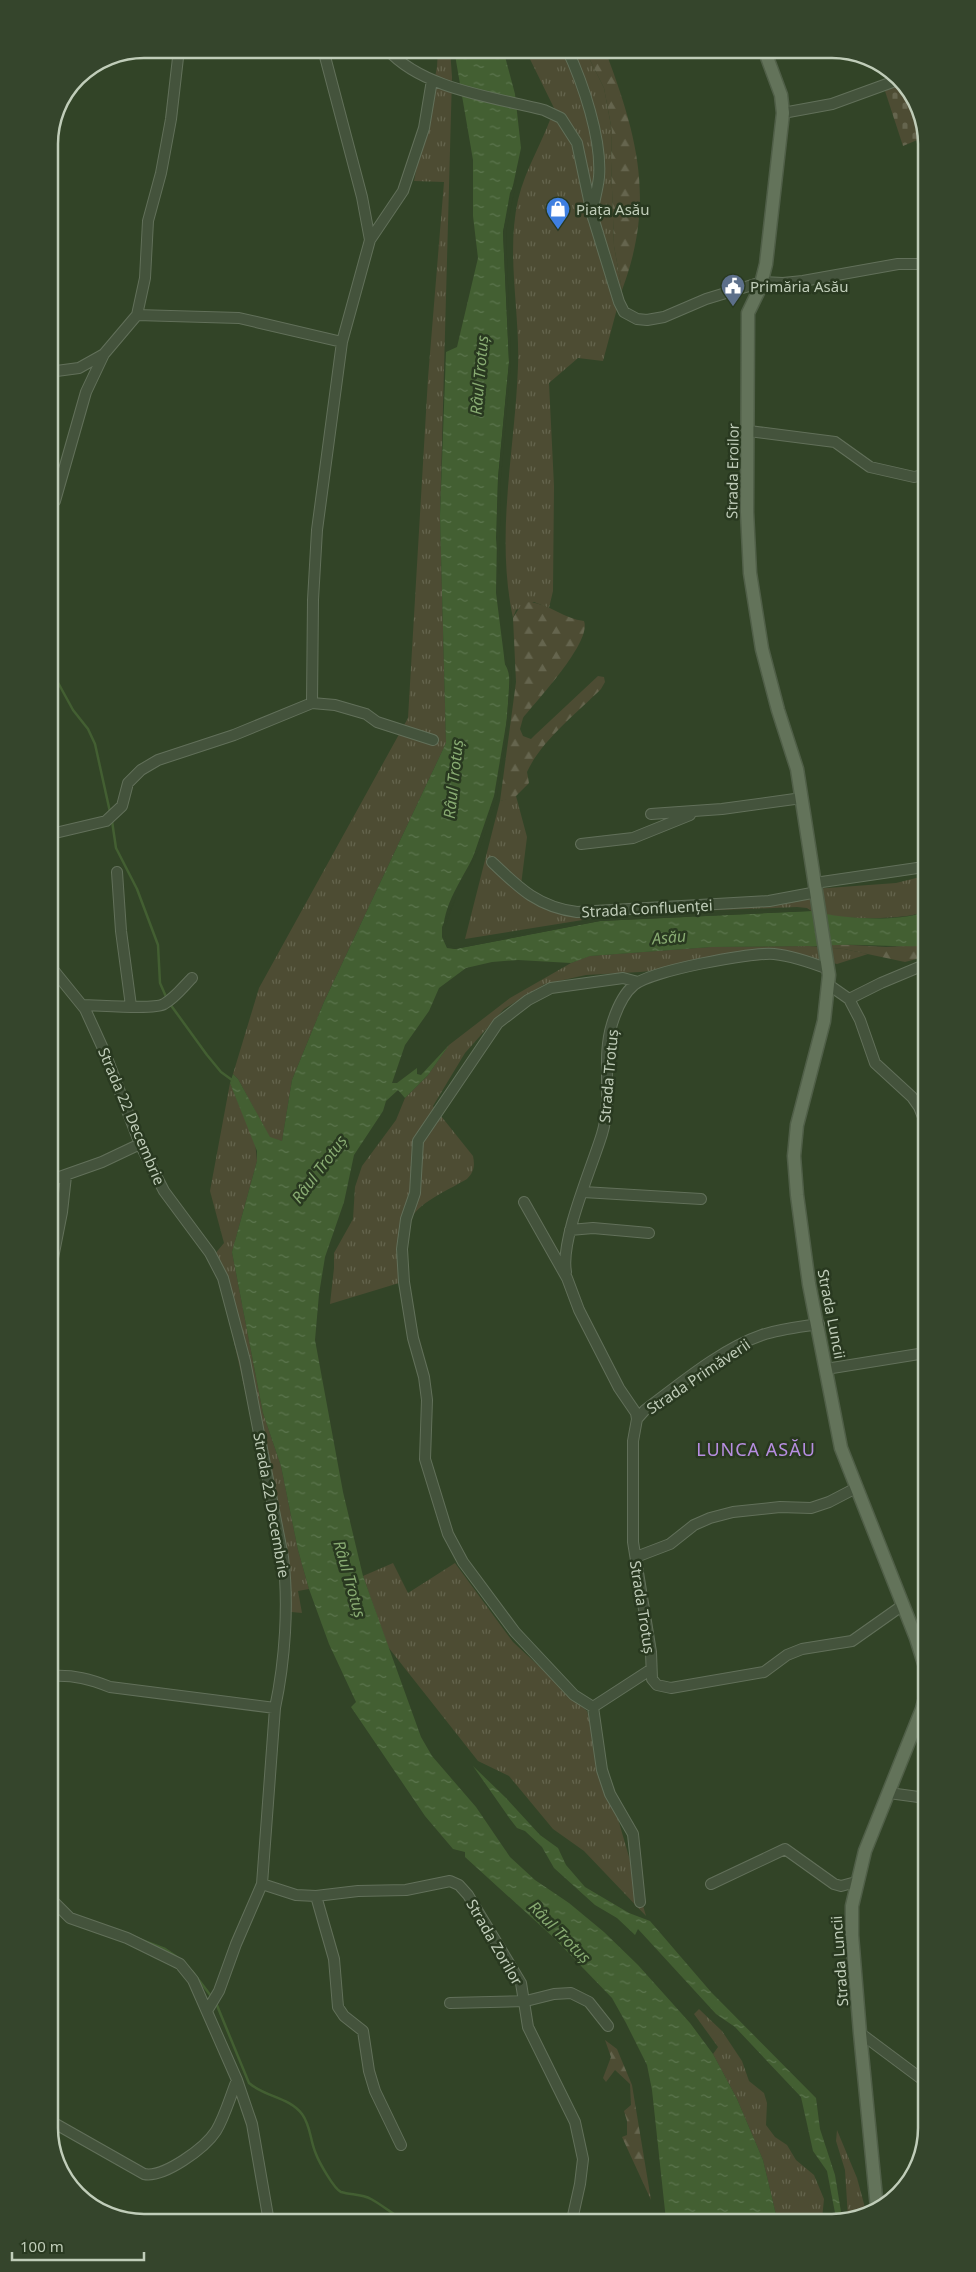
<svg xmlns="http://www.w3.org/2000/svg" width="976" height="2272" font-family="'Noto Sans',sans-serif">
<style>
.grass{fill:url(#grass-tufts)}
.forest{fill:url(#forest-firs)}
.cemetery{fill:url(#cemetery-stones)}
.water{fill:url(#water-ripples)}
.pier{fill:#324427}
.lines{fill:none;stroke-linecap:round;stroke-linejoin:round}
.stream{stroke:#435f32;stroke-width:2.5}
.minor-casing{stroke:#62705a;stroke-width:12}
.major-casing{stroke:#505f48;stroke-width:15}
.minor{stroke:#44533c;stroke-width:10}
.major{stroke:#63735a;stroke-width:12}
.labels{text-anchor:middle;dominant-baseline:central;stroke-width:5;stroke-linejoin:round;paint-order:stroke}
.poi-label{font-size:15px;fill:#c0cdb9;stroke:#293920;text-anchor:start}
.street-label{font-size:15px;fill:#c0cdb9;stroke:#293920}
.water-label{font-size:16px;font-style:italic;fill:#88ab72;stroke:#293920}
.quarter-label{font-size:18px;letter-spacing:1px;fill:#b78ee1;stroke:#293920}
.rim{fill:none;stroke:#c0cdb9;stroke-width:2.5}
</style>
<defs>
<pattern id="grass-tufts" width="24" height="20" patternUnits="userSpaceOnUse" patternTransform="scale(1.25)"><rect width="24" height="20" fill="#4d4c33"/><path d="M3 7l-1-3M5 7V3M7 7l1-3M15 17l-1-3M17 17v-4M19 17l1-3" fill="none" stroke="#65654e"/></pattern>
<pattern id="forest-firs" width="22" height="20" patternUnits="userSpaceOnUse" patternTransform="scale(1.25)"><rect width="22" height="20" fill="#4d4c33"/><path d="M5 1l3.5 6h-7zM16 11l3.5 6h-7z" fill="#65654e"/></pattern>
<pattern id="cemetery-stones" width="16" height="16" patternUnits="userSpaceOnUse" patternTransform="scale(1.25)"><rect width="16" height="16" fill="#4d4c33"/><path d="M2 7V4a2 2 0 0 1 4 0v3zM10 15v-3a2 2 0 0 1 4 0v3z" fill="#65654e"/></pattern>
<pattern id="water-ripples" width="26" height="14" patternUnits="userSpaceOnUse" patternTransform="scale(1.25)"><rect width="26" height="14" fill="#435f32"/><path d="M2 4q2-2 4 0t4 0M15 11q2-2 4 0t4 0" fill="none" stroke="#5c754e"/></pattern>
</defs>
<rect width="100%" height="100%" fill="#324427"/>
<path class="grass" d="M438,49H450L452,77L440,516L446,743L324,1002L292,1080L282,1141L270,1138L238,1079L233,1074L259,988L408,718L428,378L444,182L414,181L437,67Z
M525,49H587L589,58L604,88L612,131L611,161L614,246L622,290L603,361L578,358L549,383L554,486L553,591L549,608L534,602L516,610L513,618C495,533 515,452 518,366C520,311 506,254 518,200C525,168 545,139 554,108Z
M516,796L527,837L521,885L545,899L575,908L766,898L814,889L896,883L924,876V912C905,920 821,922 807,908L797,907L620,914L465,939L500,801Z
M809,946L844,949L868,954L837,964L820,960L807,963L772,959L640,972L586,975L545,984L504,1009L465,1053L433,1106L473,1156C475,1166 474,1172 467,1179C452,1188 420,1202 412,1217C403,1234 409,1261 409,1280L330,1304L334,1268V1253L353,1219L355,1187L362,1166L396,1120L405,1098L428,1075L449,1045L510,998L571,963L589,956L711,947Z
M230,1083L255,1142L257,1161L232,1252L263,1413L281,1466L298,1550L309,1589L298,1591L302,1613L281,1611C284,1567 273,1523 264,1479C249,1404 231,1330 214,1255L224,1243L210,1191Z
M393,1563L408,1593L455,1563L513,1642L587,1711L646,1916L584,1851L553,1829L509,1776L478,1761L388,1647L363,1576Z
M699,2009L722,2031L742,2061L749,2081L764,2093L767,2103L766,2125L775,2137L787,2145L796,2160L814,2175L824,2199L822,2219H777L763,2160L737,2099L713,2054L718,2047L694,2014Z
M837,2130L857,2178L867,2215L863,2218H848L845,2170L836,2141Z"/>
<path class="forest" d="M587,49H604L607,55C638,139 655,202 622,290L614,246L611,161L612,131L604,88L589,58Z
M529,602C549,604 565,619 584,621C592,642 537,700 523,718L520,729L523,736L531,739L535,735L598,676L604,677L605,682L601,689C577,713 541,741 527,772L529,783L514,798L500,801L516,682L513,618L521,605Z
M835,944L886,947L924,945V957L905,962L844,949L820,947Z
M605,2040L617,2049L632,2085L651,2200L622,2137L627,2135V2121L624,2111L631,2105L630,2084L615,2070L606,2082L603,2078L611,2057Z"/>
<path class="cemetery" d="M901,83L922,113V138L903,146L885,91Z"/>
<path class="water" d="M454,49H503L515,94L521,148L503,232L509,362L498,478L496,593L505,664C512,676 509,690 508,704C506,731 501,774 494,799C489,814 484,830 478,846C466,877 433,913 447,947L455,949L600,921L811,911C846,919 889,922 924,913V945L920,946C892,947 864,944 837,945C827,945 819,947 809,946L711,947L590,956L571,963L518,960L492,962L466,968L439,988L429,1011L405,1045L392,1083H397L417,1068V1074L421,1075L449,1045L428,1075L405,1098L398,1090L386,1101L383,1111L354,1155L344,1202L325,1257L319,1294L315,1340L343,1492L363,1576L421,1737L432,1756L476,1807L510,1857L535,1880L569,1903L604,1932L638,1965L690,2023L713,2054L737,2099L763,2160L777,2219L666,2220L652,2090L647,2065L626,2023L612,1998L553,1937L465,1857V1852L453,1849L425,1816L351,1707L356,1702L329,1644L309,1589L298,1550L281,1466L263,1413L232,1252L257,1161V1151L230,1083L233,1074L238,1079L270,1137L282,1141L292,1080L324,1002L446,743L440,516L446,352L457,347L478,258L473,216V160Z
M473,1766L506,1798L540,1835L558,1848L566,1865L585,1887L629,1913L650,1921L711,1992L816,2098L820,2129L835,2175L842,2218H836L827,2171L813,2151L801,2097L735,2027L716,2014L638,1929L635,1935L617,1918L595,1905L554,1868L542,1847L525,1831L517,1828L510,1819Z"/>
<path class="pier" d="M517,178L506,232L511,362L501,478L499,574L496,538L498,478L509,362L503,232L510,193Z
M504,641L507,663L512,672L509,719L497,797L480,848L469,869L494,796L507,719L510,672L505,664Z
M456,897L445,927V936L448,945L455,947L580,922L619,916L808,909L811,911L600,921L455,949L447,948L442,937V927Z"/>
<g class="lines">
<path class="stream" d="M50,668L73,710L88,729L95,744L110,812
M112,821L116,848L137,889L158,945L160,983L167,999
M170,1004L207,1055L221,1072L232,1080
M139,1939L165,1949L177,1957
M192,1971L211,1996
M216,2003L249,2083C265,2097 289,2097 302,2114C311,2126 310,2141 316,2154C319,2162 334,2189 341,2192C351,2195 362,2194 371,2199C384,2206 394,2216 407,2221"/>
<defs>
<path id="minor" d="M387,49C422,89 493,97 544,110L561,118L577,143L592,214L619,302L624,312L637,319L647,320L664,317L706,299L762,282L783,283L803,281L898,264H923
M567,49C583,83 602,139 599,177C598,187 595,198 593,208
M783,113L832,104L898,80
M370,240L403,191L424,128L432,80
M137,315L145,278L148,221L161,173L171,119L179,49
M49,372L79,368L104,354
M749,431L835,442L870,467L914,477L923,475
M50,508L55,501L86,392L104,354L137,315L239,318L342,342L370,240L362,197L323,49
M312,703L313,600L317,530L342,342
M651,814L722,809L802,798
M51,834L106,821L122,806L128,783L141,770L158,760L234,735L312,703L335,705L366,714L377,722L433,740
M581,844L633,838L690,815
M492,862C519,888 538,907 577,912L769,901L817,892
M117,872L121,931L131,1006
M815,883L924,867
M51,967L85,1009L105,1053L140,1144L164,1191L210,1253L223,1278L245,1361L283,1557C289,1604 285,1661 275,1708L262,1884L236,1944L219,1991L207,2011
M638,982L623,978L551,988L528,1000L498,1023L418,1141L415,1193L406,1219L402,1249L404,1282L413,1338L424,1377L427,1400L425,1459L448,1534L463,1562L515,1632L574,1695L593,1707L602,1770L610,1794L633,1834L640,1902
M829,985L849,999L860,1020L875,1063L912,1097L919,1107L925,1122
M849,999L881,983L924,965
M82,1005C98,1005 154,1010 164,1004C175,998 183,987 192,978
M51,1180L102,1162L140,1144
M583,1192L701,1199
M524,1202L567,1278L579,1310L619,1388L636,1413L637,1419L633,1441V1542L651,1652L652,1679L657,1685L671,1688L764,1672L787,1655L802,1649L852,1641L903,1605
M570,1230L593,1228L649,1233
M52,1263L62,1212L66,1176
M566,1272C560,1240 592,1167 602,1134C613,1098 601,1059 612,1024C616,1011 623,994 634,985C650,971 751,952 774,954C793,956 810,962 828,969
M826,1369L925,1353
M637,1419L645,1410C680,1384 721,1349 762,1335C780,1329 800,1327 819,1324
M636,1557L670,1544L694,1525L710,1518L733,1512L780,1507L811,1508L829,1502L856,1488
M53,1676C74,1675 90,1679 110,1687L275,1708
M593,1707L650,1670
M889,1793L926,1798
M262,1884L296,1895L316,1896L358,1891L406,1890L450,1881L459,1885L468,1895L521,1983L528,2027L575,2122L583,2159L580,2184L572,2220
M711,1884L785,1849L834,1884L841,1886L856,1882
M316,1896L334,1959L338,2007L344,2016L363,2031L369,2071L375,2091L401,2145
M53,1901L70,1918L127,1938L180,1964L193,1980L237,2080L252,2124L269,2222
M450,2003L526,2001L554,1994L571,1993L589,2002L608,2026
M860,2033L927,2083
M54,2123L144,2174C164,2178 205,2148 216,2131C225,2116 230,2097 237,2080"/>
<path id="major" d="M764,49L781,95L783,113L766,264L760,288L748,313L747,512L750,573L762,649L778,710L797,769L829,975L824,1021L797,1125L794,1156L797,1195L809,1284L841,1448L916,1638L926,1670
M877,2208L860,2033L852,1935V1906L865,1851L922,1709L926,1694"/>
</defs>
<use href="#minor" class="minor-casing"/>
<use href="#major" class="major-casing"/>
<use href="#minor" class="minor"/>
<use href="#major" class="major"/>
</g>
<defs>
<symbol id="shop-pin" viewBox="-11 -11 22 30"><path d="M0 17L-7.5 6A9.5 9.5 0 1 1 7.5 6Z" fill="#3f7fe0" stroke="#293920"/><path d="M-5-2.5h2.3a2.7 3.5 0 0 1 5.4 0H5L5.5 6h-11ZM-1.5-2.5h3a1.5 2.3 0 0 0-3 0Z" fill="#fff"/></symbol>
<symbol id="civic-pin" viewBox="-11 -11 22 30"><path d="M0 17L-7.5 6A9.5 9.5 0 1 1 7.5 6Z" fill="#5c6f8a" stroke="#293920"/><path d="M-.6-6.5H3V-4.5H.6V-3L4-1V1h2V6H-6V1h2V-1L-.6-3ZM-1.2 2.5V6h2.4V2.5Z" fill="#fff"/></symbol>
</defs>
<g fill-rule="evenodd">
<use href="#shop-pin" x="544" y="195" width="28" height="38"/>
<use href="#civic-pin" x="719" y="272" width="28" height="38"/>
</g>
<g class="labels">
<g class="poi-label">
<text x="576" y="209">Piața Asău</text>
<text x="750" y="286">Primăria Asău</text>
</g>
<g class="street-label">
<text transform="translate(732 471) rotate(-89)">Strada Eroilor</text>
<text transform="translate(647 908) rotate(-3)">Strada Confluenței</text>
<text transform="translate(608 1076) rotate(-85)">Strada Trotuș</text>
<text transform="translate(132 1116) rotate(67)">Strada 22 Decembrie</text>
<text transform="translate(832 1314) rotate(79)">Strada Luncii</text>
<text transform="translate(698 1376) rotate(-34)">Strada Primăverii</text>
<text transform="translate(272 1505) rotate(80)">Strada 22 Decembrie</text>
<text transform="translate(643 1607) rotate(81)">Strada Trotuș</text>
<text transform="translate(495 1942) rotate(60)">Strada Zorilor</text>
<text transform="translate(839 1961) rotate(-94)">Strada Luncii</text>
</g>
<g class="water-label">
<text transform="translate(479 375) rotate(-85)">Râul Trotuș</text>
<text transform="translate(453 779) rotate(-84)">Râul Trotuș</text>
<text transform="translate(669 937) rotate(-5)">Asău</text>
<text transform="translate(319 1169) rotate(-53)">Râul Trotuș</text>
<text transform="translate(350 1579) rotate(74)">Râul Trotuș</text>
<text transform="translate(560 1932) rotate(45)">Râul Trotuș</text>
</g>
<g class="quarter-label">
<text x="756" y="1449">LUNCA ASĂU</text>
</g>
</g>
<path d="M0 0H976V2272H0ZM144 58H832A86 86 0 0 1 918 144V2128A86 86 0 0 1 832 2214H144A86 86 0 0 1 58 2128V144A86 86 0 0 1 144 58Z" fill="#35452c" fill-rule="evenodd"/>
<path class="rim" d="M144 58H832A86 86 0 0 1 918 144V2128A86 86 0 0 1 832 2214H144A86 86 0 0 1 58 2128V144A86 86 0 0 1 144 58Z"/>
<path d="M12 2252v8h132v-8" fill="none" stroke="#c0cdb9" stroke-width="2.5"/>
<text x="20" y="2252" font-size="15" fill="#c0cdb9" stroke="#293920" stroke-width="4" paint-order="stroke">100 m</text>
</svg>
